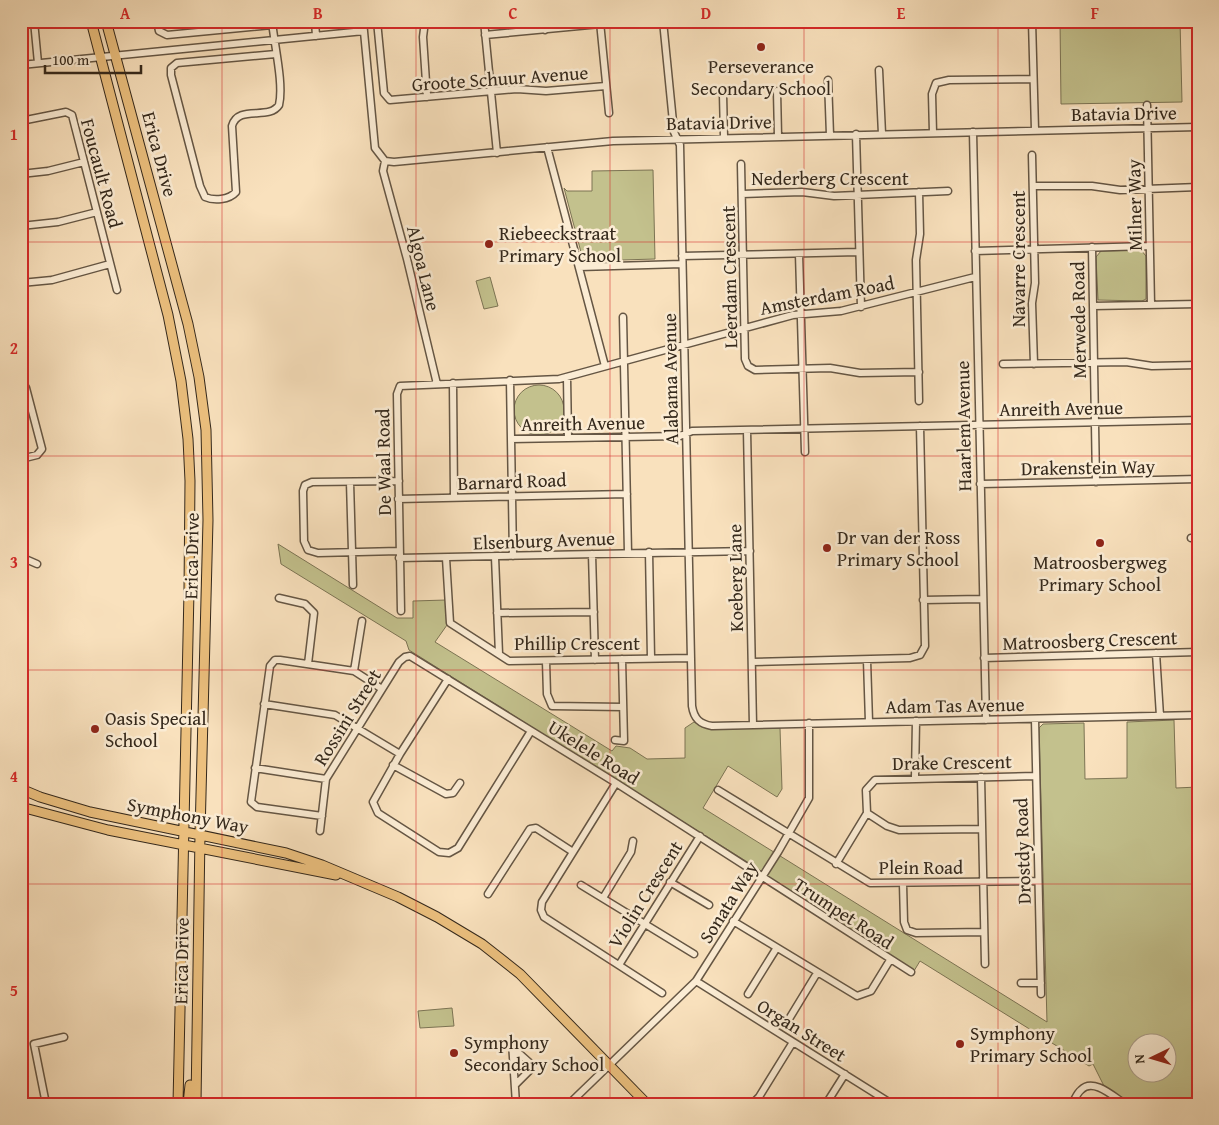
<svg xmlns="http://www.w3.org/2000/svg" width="1219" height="1125" font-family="'Gentium Book Plus',serif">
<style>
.green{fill:#c3c18d;stroke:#7c7454;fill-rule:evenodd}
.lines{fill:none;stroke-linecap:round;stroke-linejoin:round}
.minor-casing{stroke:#655644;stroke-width:9}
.major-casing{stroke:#34281b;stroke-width:11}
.minor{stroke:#fbecd4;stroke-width:6}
.major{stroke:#ecc07e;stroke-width:9}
.grid{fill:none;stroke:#d62828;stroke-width:1;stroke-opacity:0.55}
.poi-dot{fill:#8f2418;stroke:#fbecd4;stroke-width:2}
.labels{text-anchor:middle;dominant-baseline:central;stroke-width:5;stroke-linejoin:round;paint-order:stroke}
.poi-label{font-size:19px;fill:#34281b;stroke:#fbecd4;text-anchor:start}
.street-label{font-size:19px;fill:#34281b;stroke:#fbecd4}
.neatline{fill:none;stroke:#d62828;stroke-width:2}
.grid-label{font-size:16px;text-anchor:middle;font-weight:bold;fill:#d62828}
</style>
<rect width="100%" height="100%" fill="#f9e1bd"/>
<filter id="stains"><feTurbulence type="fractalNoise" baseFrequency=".004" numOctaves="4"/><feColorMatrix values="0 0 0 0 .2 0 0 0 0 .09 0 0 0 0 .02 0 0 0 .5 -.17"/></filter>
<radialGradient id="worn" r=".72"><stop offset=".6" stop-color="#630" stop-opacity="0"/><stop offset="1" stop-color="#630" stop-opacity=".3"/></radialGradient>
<path class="green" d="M1060,21H1180L1182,102L1061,104Z
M653,170L655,259L587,261L582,256L564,188L567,191H592V171Z
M1141,250L1146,256V299L1142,301L1098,300L1096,257L1101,251Z
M490,277L498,306L484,309L476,281Z
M514 410a25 25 0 1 1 50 0a25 25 0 1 1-50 0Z
M278,544L397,618H413V601L446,600L447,625L435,642L612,751L616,746L630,748L647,759L685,758V728L694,722L709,729L780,728L782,789L777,797L728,766L703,808L1047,1022L1039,728L1043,724L1084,723L1085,779L1127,778V722L1174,720L1176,788L1198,787V1104H1132L1104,1086L1093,1064L1089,1066L920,961L914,971L769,879L757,868L409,650L406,641L281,564ZM1136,1042H1166V1072H1136Z
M452,1008L454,1026L420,1028L418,1011Z"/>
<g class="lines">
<defs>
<path id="minor" d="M34,21L38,63
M157,21L159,31L167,35L272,25
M272,21C274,44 284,84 279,105C269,121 238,104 232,126L236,192C229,200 214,201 205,197L200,186L171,75V68L177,63L276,54
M315,21L316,36
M363,21L375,148L385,161L394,162L613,141L1198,127
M377,21L384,93L390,100L517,89L546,91L606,86
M425,21L423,37L427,97
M484,21L497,153
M544,21L545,30
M663,21L674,132L680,145L692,706C694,719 700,724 712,726L1198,715
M1032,21L1035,130
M600,22L609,113
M485,35L632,21
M21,65L364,31
M879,70L882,134
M828,80L830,135
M777,91L778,136
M723,94L724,137
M1147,105L1151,305
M21,121L66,112L72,115L117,290
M973,132L986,720
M933,133L932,94L936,83L949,80L1033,79
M856,134L861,307
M547,147L605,366
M1032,155L1035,283L1032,303L1034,364
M385,161L383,171L407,259L437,384
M741,164L745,359L748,366L755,370L830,368L860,373L919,372
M21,174L48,171L84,162
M1033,186H1092L1120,190L1198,187
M919,192L920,234L916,260L919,401
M742,194L802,192L834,196L948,191
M21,226L58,222L97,212
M1092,247L1096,482
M975,251L1149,246
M799,254L805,452
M682,256L858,252
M579,267L682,264
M21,283L52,280L110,264
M1093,306L1198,304
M623,317L628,553
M1003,364L1126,362L1152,366L1198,365
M567,377L568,438
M21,380L26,388L42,449L37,455L21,459
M510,380L513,556
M453,383L454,497
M747,430L753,725
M511,439L680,436L692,431L1198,420
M399,481L312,482L305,485L303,491L304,541L308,550L318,553L399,551
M350,482L353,585
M980,484L1198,479
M398,499L627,494
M1191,538L1198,537
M649,552L651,658
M592,554L595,660
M21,557L37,564
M495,557L499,654
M399,558L750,551
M446,558L450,623L509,661L691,658
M279,598L305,604L314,613L308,664
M923,600L982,599
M401,611L397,394L400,386L559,379L793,315L841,311L975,277
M497,613L594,612
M1156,653L1160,716
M984,658L1198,652
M867,660L869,722
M546,661L547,694L552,706L623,707
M752,662L910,658L920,655L925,646L920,426
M354,671L362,621
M448,679L400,754L373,802L378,813L439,852L449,853L458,848L531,731
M264,704L335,715L400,754
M1035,719L1041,994
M615,740L624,741L622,659
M393,765L446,794L453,793L460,783
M255,768L326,779
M915,777L916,721
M981,777L985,964
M616,783L542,902L541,910L544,917L662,993
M718,790L870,883L1037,881
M867,813L887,826L899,830L982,829
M322,816L257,807L251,802L270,666L275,660H280L354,671L382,689
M320,831L326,779L399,662L405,657L410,656L616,783L911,972
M836,864L867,813L866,790L875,780L1035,776
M670,882L709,905
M903,884L904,922L907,930L916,933L984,932
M581,885L694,954
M488,894L530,829L536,828L573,852
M603,898L631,852L633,841
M733,921L857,996L871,991L890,960
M619,965L700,836
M696,981L892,1104
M1021,983H1041
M748,994L776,949
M789,1019L817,973
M512,1042L516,1104
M512,1047L531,1064L530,1070L516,1084
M46,1104L34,1044L64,1037
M569,1104L696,981L778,852L809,798V723
M752,1104L759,1097L793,1042
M826,1104L845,1074
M1072,1104C1075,1099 1077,1093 1081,1090C1093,1077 1114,1097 1125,1104"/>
<path id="major" d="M91,21L168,315L181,381L188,439L190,481L189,591L178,1104
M106,21L188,324L199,377L206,430L208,520L200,834L196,1104
M21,789L40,797L90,812L286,853L322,865L398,897L437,917L482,944L520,974L647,1104
M21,807L108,830L336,875
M188,1104L190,1085"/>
</defs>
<use href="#minor" class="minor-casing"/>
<use href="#major" class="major-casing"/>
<use href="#minor" class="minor"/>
<use href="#major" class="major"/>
</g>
<path class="grid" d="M222,21V1104M416,21V1104M610,21V1104M804,21V1104M998,21V1104M21,242H1198M21,456H1198M21,670H1198M21,884H1198"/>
<g class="poi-dot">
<circle cx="761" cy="47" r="5"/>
<circle cx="489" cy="244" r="5"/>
<circle cx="1100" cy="543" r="5"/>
<circle cx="827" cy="548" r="5"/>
<circle cx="95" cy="729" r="5"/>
<circle cx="960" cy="1044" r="5"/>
<circle cx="454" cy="1053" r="5"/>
</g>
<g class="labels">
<g class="poi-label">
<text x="761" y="66" text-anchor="middle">Perseverance<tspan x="761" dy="22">Secondary School</tspan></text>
<text x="499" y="233">Riebeeckstraat<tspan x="499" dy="22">Primary School</tspan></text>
<text x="837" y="537">Dr van der Ross<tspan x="837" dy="22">Primary School</tspan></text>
<text x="1100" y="562" text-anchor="middle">Matroosbergweg<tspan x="1100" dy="22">Primary School</tspan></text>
<text x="105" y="718">Oasis Special<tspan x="105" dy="22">School</tspan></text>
<text x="970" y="1033">Symphony<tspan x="970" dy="22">Primary School</tspan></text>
<text x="464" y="1042">Symphony<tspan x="464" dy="22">Secondary School</tspan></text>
</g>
<g class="street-label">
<text transform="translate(500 78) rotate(-4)">Groote Schuur Avenue</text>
<text transform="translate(1124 113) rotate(-1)">Batavia Drive</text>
<text transform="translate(719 122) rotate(-1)">Batavia Drive</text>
<text transform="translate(160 154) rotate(75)">Erica Drive</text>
<text transform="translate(102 173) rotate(75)">Foucault Road</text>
<text x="830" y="178">Nederberg Crescent</text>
<text transform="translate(1134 205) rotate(-91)">Milner Way</text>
<text transform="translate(1018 259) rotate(-90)">Navarre Crescent</text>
<text transform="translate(424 268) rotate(76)">Algoa Lane</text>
<text transform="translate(729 277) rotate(-91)">Leerdam Crescent</text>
<text transform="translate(827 295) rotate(-11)">Amsterdam Road</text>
<text transform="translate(1078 320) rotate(-91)">Merwede Road</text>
<text transform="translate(670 379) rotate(-91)">Alabama Avenue</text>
<text transform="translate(1061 408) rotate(-1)">Anreith Avenue</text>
<text transform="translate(583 423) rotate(-1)">Anreith Avenue</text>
<text transform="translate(963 426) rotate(-91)">Haarlem Avenue</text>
<text transform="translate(383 462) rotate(-91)">De Waal Road</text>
<text transform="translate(1088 467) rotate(-1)">Drakenstein Way</text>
<text transform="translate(512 481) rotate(-2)">Barnard Road</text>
<text transform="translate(544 540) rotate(-2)">Elsenburg Avenue</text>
<text transform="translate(191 556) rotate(-89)">Erica Drive</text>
<text transform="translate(735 578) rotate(-91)">Koeberg Lane</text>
<text transform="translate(1090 640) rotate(-2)">Matroosberg Crescent</text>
<text x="577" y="643">Phillip Crescent</text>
<text transform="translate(955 705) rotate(-1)">Adam Tas Avenue</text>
<text transform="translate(347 717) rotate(-58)">Rossini Street</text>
<text transform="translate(594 752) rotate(32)">Ukelele Road</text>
<text transform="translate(952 762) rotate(-1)">Drake Crescent</text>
<text transform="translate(188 815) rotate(11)">Symphony Way</text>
<text transform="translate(1022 851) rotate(-92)">Drostdy Road</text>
<text x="921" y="867">Plein Road</text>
<text transform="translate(645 894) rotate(-58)">Violin Crescent</text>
<text transform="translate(728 902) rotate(-58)">Sonata Way</text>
<text transform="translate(844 913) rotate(33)">Trumpet Road</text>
<text transform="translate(181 961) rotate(-89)">Erica Drive</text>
<text transform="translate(802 1030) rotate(32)">Organ Street</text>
</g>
</g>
<rect width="1219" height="1125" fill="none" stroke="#f9e1bd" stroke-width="55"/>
<g transform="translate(1152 1058) rotate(265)"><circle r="24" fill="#fbecd4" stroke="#ab9e8a"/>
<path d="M0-4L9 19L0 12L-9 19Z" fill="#8f2418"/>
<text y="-8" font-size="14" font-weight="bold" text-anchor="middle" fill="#34281b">N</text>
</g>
<path d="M45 65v8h96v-8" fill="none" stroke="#34281b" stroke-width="2.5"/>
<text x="52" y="65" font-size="15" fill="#34281b" stroke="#fbecd4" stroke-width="4" paint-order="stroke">100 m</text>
<rect x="28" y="28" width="1164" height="1070" class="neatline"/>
<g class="grid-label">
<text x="125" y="19">A</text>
<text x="318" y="19">B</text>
<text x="513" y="19">C</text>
<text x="706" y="19">D</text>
<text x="901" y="19">E</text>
<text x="1095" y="19">F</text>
<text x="14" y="140">1</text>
<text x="14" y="354">2</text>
<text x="14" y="568">3</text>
<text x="14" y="782">4</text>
<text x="14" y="996">5</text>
</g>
<rect width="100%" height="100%" filter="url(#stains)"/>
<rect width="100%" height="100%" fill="url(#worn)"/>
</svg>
